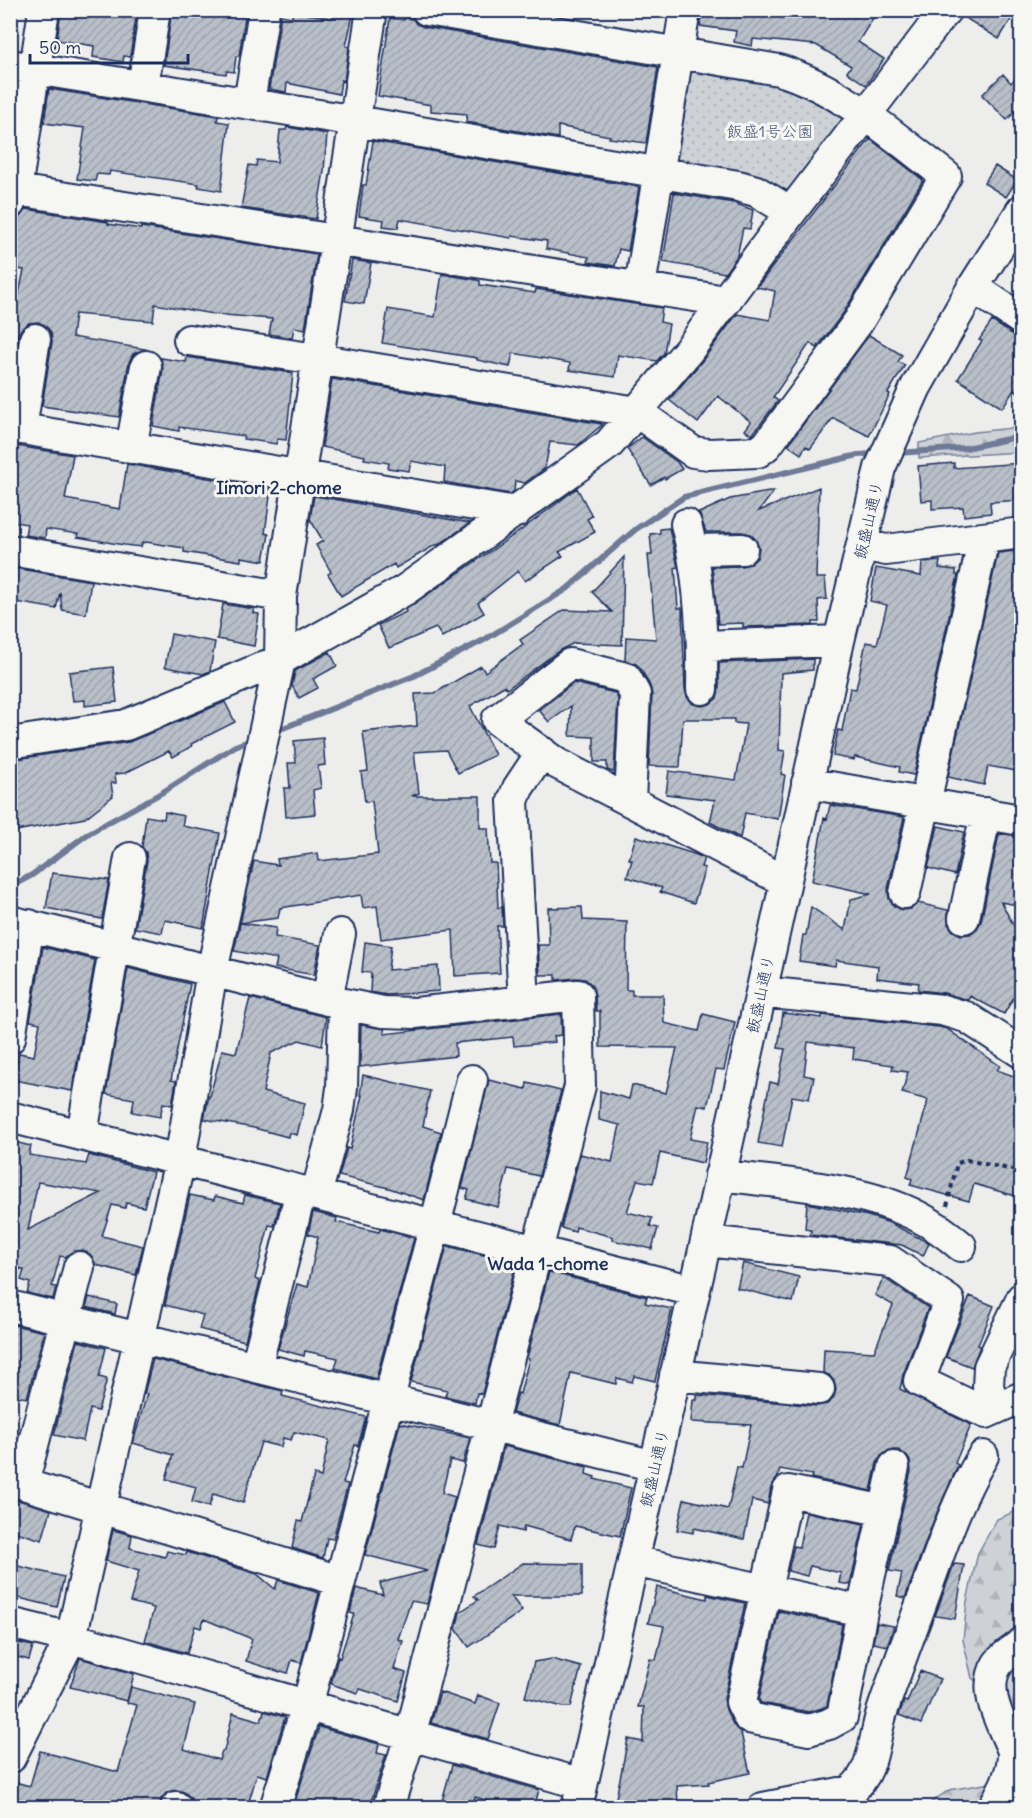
<svg xmlns="http://www.w3.org/2000/svg" width="1032" height="1818" font-family="Delius,'Klee One',sans-serif">
<style>
.forest{fill:url(#forest-firs);stroke:#74809a;stroke-width:1.5}
.park{fill:url(#park-dots);stroke:#74809a;stroke-width:1.5}
.lines{fill:none;stroke-linecap:round;stroke-linejoin:round}
.stream{stroke:#6e7a96;stroke-width:6}
.building{fill:url(#building-hatch);stroke:#1b2f5e;stroke-width:1.5;fill-rule:evenodd}
.minor-casing{stroke:#1b2f5e;stroke-width:34}
.path{stroke:#1b2f5e;stroke-width:4;stroke-dasharray:4.5 4.5;stroke-linecap:butt}
.minor{stroke:#f6f6f2;stroke-width:30}
.labels{text-anchor:middle;dominant-baseline:central;stroke-width:6;stroke-linejoin:round;paint-order:stroke}
.park-label{font-size:16px;fill:#48587c;stroke:#f6f6f2}
.street-label{font-size:16px;fill:#1b2f5e;stroke:#f6f6f2}
.neighbourhood-label{font-size:18px;font-weight:bold;fill:#1b2f5e;stroke:#f6f6f2}
</style>
<defs>
<pattern id="forest-firs" width="22" height="20" patternUnits="userSpaceOnUse" patternTransform="scale(1.5)"><rect width="22" height="20" fill="#ced2d7"/><path d="M5 1l3.5 6h-7zM16 11l3.5 6h-7z" fill="#b0b5bb"/></pattern>
<pattern id="park-dots" width="8" height="8" patternUnits="userSpaceOnUse" patternTransform="scale(1.5)"><rect width="8" height="8" fill="#ced2d7"/><path d="M2 2h.1M6 6h.1" fill="none" stroke="#b0b5bb" stroke-width="1.8" stroke-linecap="round"/></pattern>
<pattern id="building-hatch" width="6" height="6" patternUnits="userSpaceOnUse" patternTransform="scale(1.5)"><rect width="6" height="6" fill="#b9bfc8"/><path d="M-1 1l2-2M0 6l6-6M5 7l2-2" fill="none" stroke="#9ea4ae"/></pattern>
</defs>
<rect width="100%" height="100%" fill="#edeeec"/>
<filter id="ink" filterUnits="userSpaceOnUse"><feTurbulence type="fractalNoise" baseFrequency=".0167" numOctaves="2"/><feDisplacementMap in="SourceGraphic" scale="12" xChannelSelector="R" yChannelSelector="G"/><feConvolveMatrix kernelMatrix="1 2 1 2 8 2 1 2 1" color-interpolation-filters="sRGB"/></filter>
<g filter="url(#ink)">
<path class="forest" d="M1021,427V452L919,458V443L975,432Z
M1021,1509V1718L972,1678L963,1640L967,1601L978,1553L997,1519Z
M1021,1778V1807L923,1808L949,1790Z"/>
<path class="park" d="M682,60L758,72L859,116L790,205L666,168Z"/>
<g class="lines">
<path class="stream" d="M898,453L966,448L1022,436
M273,732L414,676L484,640L567,589L636,529L684,497L858,455L875,454
M10,887L32,875L89,833L163,792L235,746L252,740"/>
</g>
<path class="building" d="M61,10H137L130,57L124,56L123,62L93,57L94,46L57,40Z
M172,10H246L239,56H236L234,72L227,71L226,74L164,65Z
M334,10H354L346,46L349,47L344,81L341,80L339,94L287,83L286,92L269,89L281,15L292,17L293,12L332,18Z
M702,10H878L858,42L884,59L866,85L847,72L851,66L816,45L753,39L752,46L734,42L736,31L700,26Z
M963,10H1017L999,39L962,16Z
M390,18L404,20V18L413,19L416,24L424,27L658,67L646,143L609,138L610,136L558,126V138L466,122L467,114L431,111V105L378,96Z
M1022,72V105L1007,120L982,95L1003,74L1011,83Z
M49,89L218,116L217,121L229,123L221,191L198,187L199,184L110,171L109,175L97,174L95,181L77,179L85,128L44,123Z
M287,127L327,134L324,171L316,219L241,208L249,165L256,166L257,160L277,162L280,130H286Z
M870,139L923,180L844,312L817,348L810,343L773,397L778,401L752,435L745,430L751,422L718,396L698,423L669,400L702,361L737,314L770,320L775,291L757,287Z
M373,141L639,187L628,251L619,249L615,266L588,262L589,257L546,249L547,241L512,236L511,238L400,219L398,228L383,226L384,220L359,216L363,185H366Z
M995,166L1017,180L1006,197L984,183Z
M674,193L734,203L753,210L750,229L743,228L737,256L725,273L663,262Z
M26,209L108,222V224L141,229V227L317,254L305,329L294,327L292,338L269,334L272,319L213,314L155,304L153,321L75,314L72,337L145,349L133,354L129,362L119,417L42,406L52,342L51,332L45,325L38,322L29,323L21,329L18,336L10,384V320L13,322L24,270L10,268V258L13,243L16,244L19,218Z
M352,260L371,263L364,304L345,301Z
M442,274L477,280L480,281V285L535,293L536,289L662,308L660,322L669,324L664,353L657,361L618,355L615,377L569,370L570,363L513,353L510,367L477,360V358L382,343L388,309L435,317Z
M992,321L1012,334L1022,337V395L1014,390L1002,408L958,379L982,341L979,340Z
M869,335L902,355L898,362L905,365L888,393L890,394L869,436L833,418L810,449L806,446L801,454L788,445Z
M187,357L293,373L286,440L277,439L276,444L243,439L244,436L179,427V431L153,426L163,369L161,358L186,362Z
M332,379L602,424V425L578,445L550,442L545,468L525,483L515,481L514,491L510,494L444,482L445,467L411,461L409,471L388,468L389,463L364,459L365,456L322,447Z
M642,437L677,462L682,469L665,479L664,477L651,485L627,449Z
M10,445L73,455L65,499L120,509L127,464L271,489L265,533L269,534L264,561L241,557V561L184,552V548L146,542L142,543L141,547L124,545L77,537L78,534L46,529L45,538L25,535L27,524L10,521Z
M954,463V468L1022,463V500L990,502L991,513L964,516L963,507L932,509V500L921,501L918,466Z
M819,487L816,578H825L827,599L818,600L819,622H813V625L743,627V623L718,624L712,567L742,566L750,564L757,558L759,548L756,540L750,534L742,532H706L699,513L730,499L774,491L759,511Z
M577,488L592,516L587,519L595,532L559,552L563,556L525,581L518,571L478,603L484,613L442,637L436,628L389,648L378,625L406,612L405,610L524,528Z
M314,496L339,500L470,523L438,545H435L396,568L394,564L341,596L328,574L331,572L316,545L323,541L310,519Z
M669,528L678,567L675,568L678,608H682L685,689L687,697L693,704L702,706L710,704L717,698L719,689V663L813,659V670L781,673L779,750L785,751L781,774L785,775L778,819L745,813L740,838L710,822L715,800L666,794L669,771L736,780L746,724L734,723V719H683L680,767L649,766L652,694L650,686L641,669L636,664L625,660L626,637L656,639L648,555H652L650,534L660,533V529Z
M1016,551L1022,553V772L988,766L984,785L948,777L998,553Z
M624,557L622,645L574,643L560,650L507,689L504,686L470,706L495,755L458,773L446,750L414,752L419,793L412,796H480V828H488L490,863H496L498,908L502,907L503,926H497L500,973L455,976L453,930L381,939L377,906L363,908L361,895L280,908L278,918L240,923L276,928L275,937L320,945L314,975L275,968L277,959L234,951L254,861L278,865L277,859L318,853L319,861L378,854L372,801L365,802L361,772L368,771L363,732L417,726L415,694L435,693L481,666L485,672L523,644L520,640L564,610L612,612L592,592Z
M940,561L939,568L956,570V575H958L914,775L899,772L900,767L855,757L854,760L833,756L838,730L842,731L850,688L856,689L866,642L877,644L887,605L870,601L876,568L921,576L922,563Z
M14,568L91,581L86,614L62,610L60,592L56,609L10,601Z
M223,604L254,609L253,613L259,614L254,646L217,639Z
M171,634L215,642L210,671L203,674L165,667Z
M330,652L337,666L313,679L318,688L299,698L292,686L295,671Z
M113,667L117,702L85,706V700L73,701L69,672Z
M574,683L615,693L618,698L614,772L607,770V762H594V737L570,736L571,706L549,722L539,710Z
M225,702L235,722L191,744L192,746L173,757L169,751L125,773L115,774L116,783H111L113,796L85,818L10,832V760L129,742Z
M323,738L325,765L318,766L321,788L313,790L315,814L286,817L284,788H290L288,763H296L294,741Z
M830,805L904,817L888,889L889,899L894,906L902,910L911,909L918,903L948,910V924L953,931L961,935L970,934L976,930L981,922L999,834L1022,835V906L1001,902L1022,941V983L1004,1014L970,996L968,1000L944,993L918,990L919,983L877,978L878,966L836,960L835,966L799,961L803,935H806L811,907L845,930L851,899L871,894L812,881L824,818L827,819Z
M165,812L184,816L182,826L220,833L203,928L165,920L162,933L135,928L147,861L146,853L142,847L146,816L164,819Z
M938,826L964,832L955,875L928,868Z
M636,836L694,854L704,858L701,867L705,868L694,903L660,892L662,888L627,877L632,860L629,859Z
M52,873L109,880L102,919L46,908Z
M582,907L583,920L627,922L626,990H632V995H663L664,1023L699,1031L703,1014L735,1022L724,1070L716,1069L707,1107L698,1105L690,1139L707,1142L703,1163L660,1153L653,1183L637,1180L627,1212L652,1218L650,1226L658,1228L652,1249L612,1240L613,1237L576,1227L575,1232L561,1228L580,1154L612,1162L620,1125L599,1120L600,1091L629,1099L632,1085L666,1093L677,1048L600,1047V1011H596L595,995L592,985L585,979L576,978L556,980V975H540L538,945H549L548,908Z
M365,942L391,946L388,970L438,966L439,991L387,995L370,992L371,973L362,972Z
M43,947L95,960L72,1091L14,1080L19,1053L34,1056L40,1023L30,1021Z
M128,968L190,984L171,1080L176,1081L172,1105L163,1103L160,1117L132,1112L134,1099L106,1094Z
M250,998L326,1017L322,1046L299,1040L271,1053L263,1092L305,1103L297,1135L289,1133L288,1137L254,1128L204,1119L209,1096H210L222,1050L236,1053Z
M783,1013L822,1018V1015L939,1027L947,1029L1000,1066L997,1070L1022,1079V1198L974,1184L969,1201L910,1185L912,1179L907,1177L928,1100L902,1093L908,1072L892,1070L893,1065L853,1059L854,1048L808,1042L804,1075L814,1077L809,1099L792,1096L782,1147L758,1143L770,1082L778,1084L785,1049L778,1048Z
M561,1014L562,1035L554,1036L555,1042L514,1046L513,1037L455,1043L456,1056L360,1067L361,1025L385,1029L384,1034Z
M363,1075L430,1091L423,1126L441,1132L424,1200L389,1188L339,1176L347,1148L350,1149L362,1095H360Z
M489,1080L526,1089L527,1083L561,1091L539,1176L508,1169L498,1207L466,1199L469,1190L462,1188Z
M10,1141L31,1146L29,1155L86,1164L89,1155L153,1172L144,1207L126,1203L125,1208L112,1205L102,1236L143,1246L136,1275L96,1265L91,1255L83,1250L74,1251L65,1257L60,1256L52,1286L56,1287L53,1299L27,1293L30,1283L21,1280L24,1270L20,1268L18,1276L10,1275ZM38,1182L101,1193L28,1230Z
M190,1195L214,1200L215,1196L243,1203L245,1195L280,1203L274,1226L269,1225L255,1279L260,1281L245,1341L199,1329L203,1315L165,1305Z
M807,1203L868,1216L890,1223L929,1243L923,1256L902,1245L810,1235L811,1230L805,1229Z
M313,1212L337,1218L336,1222L379,1232L380,1229L414,1238L376,1379L335,1368L338,1358L305,1351L304,1356L278,1349L297,1284L308,1287L318,1237L308,1234Z
M447,1246L516,1263L482,1394L477,1393L475,1403L445,1396L447,1390L411,1382Z
M743,1263L799,1277L793,1302L737,1288Z
M549,1272L647,1297L645,1303L672,1309L655,1381L634,1376L632,1382L617,1378L616,1384L571,1373L560,1425L512,1413L518,1393L520,1394L529,1359L527,1358Z
M884,1278L928,1308L903,1375L900,1389L971,1425L955,1463L958,1465L933,1522L905,1598L897,1596L902,1573L889,1571L911,1471L910,1461L906,1455L898,1450H889L881,1456L877,1463L871,1491L811,1478L812,1475L780,1469L778,1477L771,1487L768,1504L752,1500L744,1539L694,1528L693,1533L677,1530L684,1499L728,1509L737,1467L742,1468L751,1425L691,1422L693,1400H697V1395L817,1406L827,1404L833,1399L836,1390L834,1381L829,1375L823,1373L824,1349L874,1352L893,1305L875,1295Z
M970,1296L994,1306L978,1345L980,1346L972,1367L946,1357Z
M89,1297L117,1304L115,1314L86,1307Z
M14,1325L44,1332L27,1398L10,1395V1337Z
M78,1341L106,1348L99,1377L107,1379L98,1411L90,1409L83,1441L54,1435Z
M153,1359L283,1391L282,1396L366,1417L358,1446L355,1445L343,1483L348,1484L333,1539L327,1538L323,1558L292,1548L298,1521L302,1522L314,1475L321,1477L329,1440L294,1432L291,1440L283,1438L281,1447L261,1442L243,1503L213,1494L209,1507L192,1502L196,1487L166,1479L173,1455L133,1443L147,1394H144Z
M400,1423L470,1438L463,1463L450,1460L442,1493L455,1497L427,1604L411,1601L398,1639L403,1641L394,1669L406,1673L398,1701L360,1689L358,1693L331,1684L338,1657L340,1658L354,1614L350,1613L356,1588L383,1595L380,1583L427,1571L365,1555Z
M504,1446L587,1467L586,1474L595,1477L594,1479L631,1488L620,1536L575,1526L571,1539L524,1526L523,1532L500,1526L494,1549L478,1545Z
M15,1499L51,1510L42,1540L10,1530V1512Z
M806,1512L864,1524L850,1585L839,1583L841,1573L810,1566L807,1576L788,1571L794,1546L799,1547Z
M113,1530L132,1535L130,1548L165,1557L167,1551L186,1555L187,1552L257,1574L275,1589L278,1580L319,1593L301,1663L292,1660L288,1673L281,1671L280,1672L246,1661L252,1639L204,1619L201,1628L195,1626L187,1653L145,1641L154,1608L130,1602L139,1571L106,1561Z
M523,1563L582,1564V1596H511L522,1611L469,1647L456,1629L460,1612L478,1600L474,1596Z
M10,1564L64,1577L57,1607L10,1596Z
M954,1564L964,1565L955,1619L935,1616Z
M657,1587L707,1599V1595L745,1603L724,1699L726,1710L734,1726L741,1733L750,1773L708,1782L709,1784L677,1786L678,1804L651,1805L650,1808H614L628,1739L643,1742L644,1707H638L650,1659L656,1660L664,1626L648,1623Z
M779,1611L842,1624L827,1706L822,1708L809,1712L761,1703L759,1700Z
M877,1623L894,1626L887,1646L873,1643Z
M10,1641L33,1646L29,1660L10,1655Z
M80,1658L134,1674L127,1701L70,1687Z
M552,1659L581,1667L571,1707H563L525,1697L534,1662Z
M920,1671L940,1679L921,1724L899,1715L904,1701L907,1702Z
M131,1687L195,1704L184,1749L219,1760L222,1751H224L233,1713L261,1721L264,1711L285,1717L267,1777L257,1774L247,1808H193L191,1798L184,1792L177,1790L167,1792L161,1799L159,1808H112L93,1799L91,1808H10V1797L15,1782L30,1786L40,1751L118,1772L137,1705L127,1703Z
M440,1692L475,1704L478,1695L500,1703L488,1739L431,1723Z
M319,1727L379,1744L377,1753L386,1755L369,1808H293Z
M452,1765L539,1790L534,1808L510,1803L508,1807L475,1797L471,1808H440Z"/>
<g class="lines">
<defs>
<path id="minor" d="M10,65L356,121L738,186L756,191L791,212
M143,86L155,10
M249,103L264,10
M16,190L726,301
M10,203L16,190L44,10
M640,287L685,10
M973,287L1022,320
M189,340L317,359L637,412L693,452L709,454L758,452L767,445L858,322L946,176C894,137 842,89 779,70L427,10
M10,427L516,512
M21,429L35,339
M131,448L146,366
M686,524C700,577 703,634 702,689
M863,545L886,550L1022,533
M10,550L281,596
M693,550L742,549
M703,646L839,641
M10,743L126,725L280,660L405,590L609,444L688,351L791,212L946,10
M807,783L1015,819L1022,817
M630,801L635,694L626,678L570,664L497,720L556,763L785,881
M905,893L984,538
M964,918L986,813
M10,921L344,1004L383,1012L415,1013L578,995L580,1086L410,1736L388,1808
M761,992L942,1010L966,1017L1022,1053
M327,1000L340,934
M524,1001L513,801L518,788L542,752
M10,1038L29,925
M10,1117L694,1291
M82,1134L130,858
M720,1175C784,1184 862,1187 919,1217C935,1225 948,1235 961,1246
M316,1195L339,1110L342,1088L344,1004
M706,1241L890,1261L949,1301L919,1381L986,1413L1022,1397
M10,1306L655,1466
M256,1367L301,1191
M675,1375L819,1389
M996,1408L988,1387L989,1367L1022,1298
M10,1480L340,1581
M23,1484L79,1267
M885,1511L788,1491L741,1702L749,1718L809,1730L829,1724L842,1717L862,1611L894,1467
M633,1561L862,1611
M10,1623L71,1638L582,1784
M10,1758L71,1638L180,1160L212,971L280,660L281,596L372,10
M176,1808V1807
M275,1808L307,1706L435,1225L472,1080
M577,1808L706,1241L839,641L880,468L916,387L973,287L1022,210
M763,1808L850,1791C875,1773 873,1739 882,1712C894,1676 908,1640 921,1604C940,1553 955,1503 983,1456
M993,1808C1003,1790 1014,1771 1013,1751C1003,1725 981,1692 997,1665C1003,1655 1014,1651 1022,1643"/>
</defs>
<use href="#minor" class="minor-casing"/>
<path class="path" d="M947,1206L957,1163L967,1160L1022,1172"/>
<use href="#minor" class="minor"/>
</g>
</g>
<g class="labels">
<g class="park-label">
<text x="770" y="131">飯盛1号公園</text>
</g>
<g class="street-label">
<text transform="translate(868 520) rotate(-77)">飯盛山通り</text>
<text transform="translate(760 994) rotate(-78)">飯盛山通り</text>
<text transform="translate(654 1468) rotate(-77)">飯盛山通り</text>
</g>
<g class="neighbourhood-label">
<text x="279" y="487">Iimori 2-chome</text>
<text x="548" y="1263">Wada 1-chome</text>
</g>
</g>
<rect width="1032" height="1818" fill="none" stroke="#f6f6f2" stroke-width="36"/>
<rect x="18" y="18" width="996" height="1782" fill="none" stroke="#1b2f5e" stroke-width="2" filter="url(#ink)"/>
<path d="M30 54v9h158v-9" fill="none" stroke="#1b2f5e" stroke-width="3"/>
<text x="39" y="54" font-size="18" fill="#1b2f5e" stroke="#f6f6f2" stroke-width="4.5" paint-order="stroke">50 m</text>
</svg>
